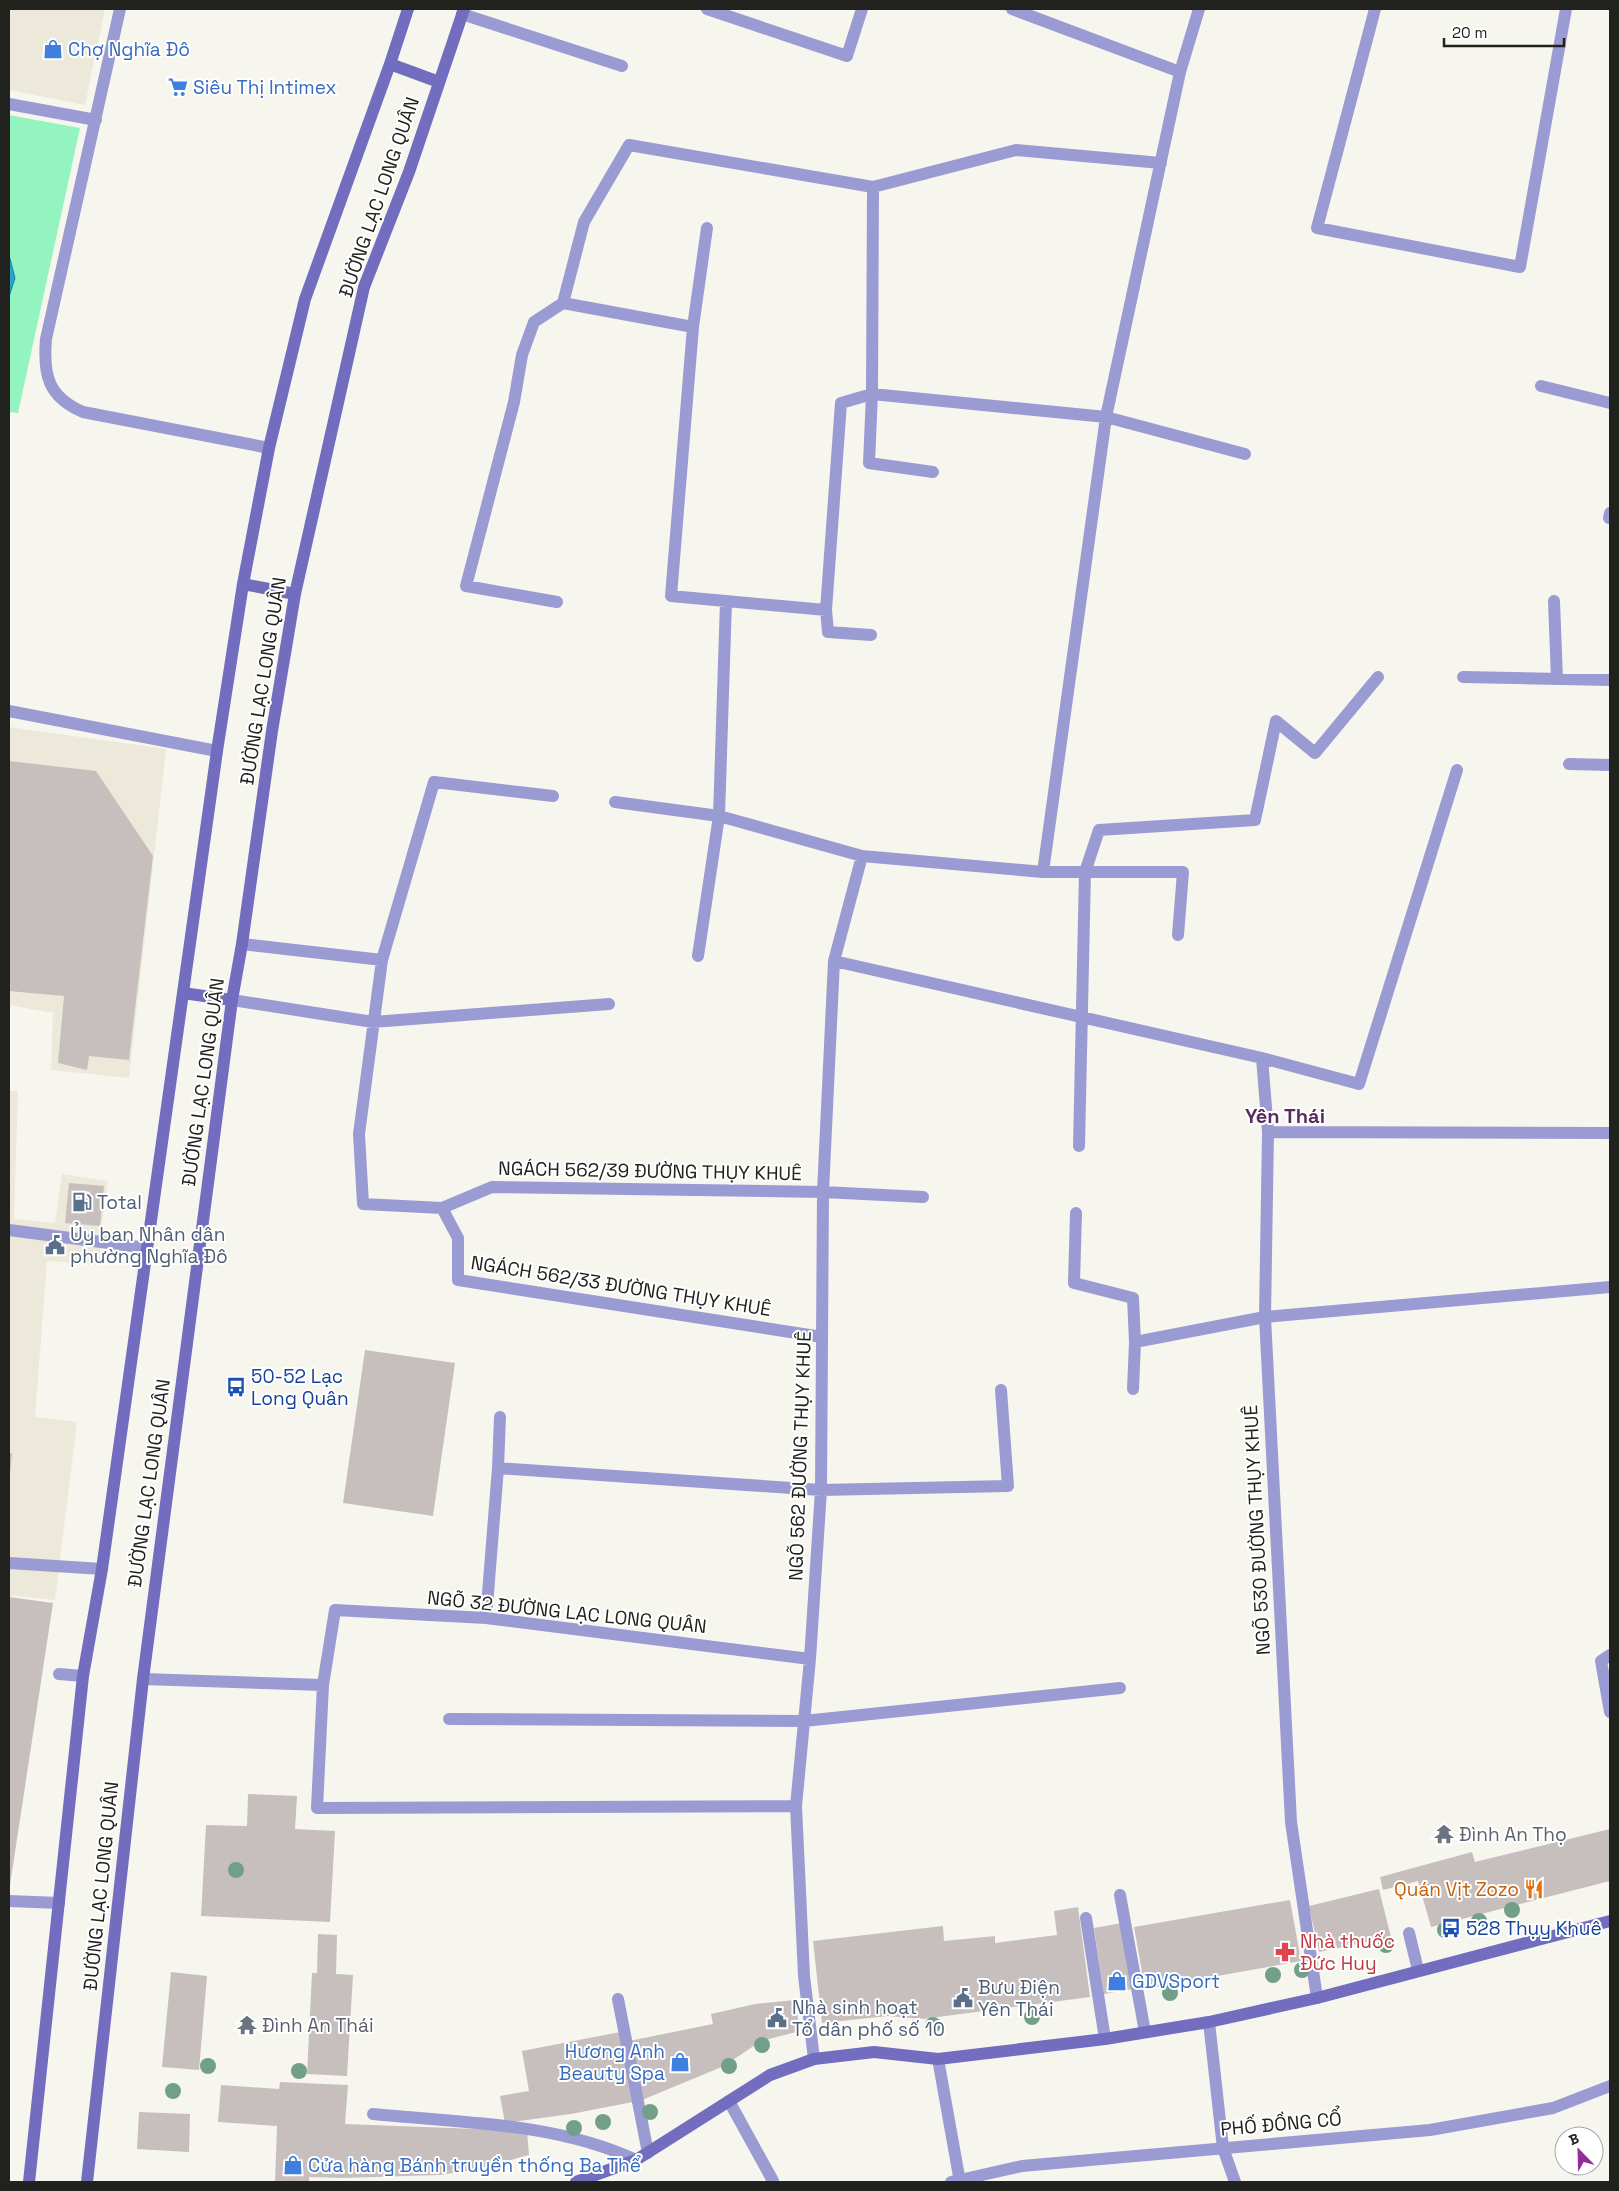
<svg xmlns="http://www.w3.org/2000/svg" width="1619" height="2191" font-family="'Space Grotesk',sans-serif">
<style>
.built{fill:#ece8da}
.green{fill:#94f4bf}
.water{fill:#22a6d0;stroke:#227e9b}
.building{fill:#c7bfbd}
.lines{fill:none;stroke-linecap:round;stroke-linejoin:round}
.lane{stroke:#9b9bd3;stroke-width:12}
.street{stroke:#9b9bd3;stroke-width:12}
.secondary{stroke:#726dbf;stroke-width:12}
.tree{fill:#729f89}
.labels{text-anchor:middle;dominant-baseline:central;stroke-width:4;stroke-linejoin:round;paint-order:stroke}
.shop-label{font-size:19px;fill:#366cbe;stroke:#fff;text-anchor:start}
.street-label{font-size:19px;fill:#21211e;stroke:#fff}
.service-label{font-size:19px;fill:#4e5e75;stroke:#fff;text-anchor:start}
.transit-label{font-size:19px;fill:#164399;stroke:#fff;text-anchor:start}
.worship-label{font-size:19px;fill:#5b616d;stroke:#fff;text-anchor:start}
.food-label{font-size:19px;fill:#c56008;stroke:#fff;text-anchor:end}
.health-label{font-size:19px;fill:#be3a42;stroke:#fff;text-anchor:start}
.neighbourhood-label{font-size:20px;font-weight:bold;fill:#5a2b5e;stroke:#fff}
</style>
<rect width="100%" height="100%" fill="#f7f6ee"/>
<path class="built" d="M9,9H105L85,105L9,90Z
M9,727L166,749L129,1078L51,1070L53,1013L9,1005Z
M9,1091H18L14,1219L55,1223L62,1174L108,1181L101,1229L100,1265L47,1261L35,1417L77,1422L55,1600L9,1595Z"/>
<path class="green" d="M9,115L80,128L18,413L9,412Z"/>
<path class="water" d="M9,255L15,278L9,297Z"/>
<path class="building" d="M9,761L96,771L153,856L129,1060L89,1056L87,1070L58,1063L64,996L9,991Z
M69,1183L104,1186L100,1226L65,1223Z
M365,1350L455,1363L433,1516L343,1503Z
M9,1453H12L10,1475H9Z
M9,1597L53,1603L10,1885H9Z
M248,1794L297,1796L295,1829L335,1831L330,1922L201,1916L206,1825L247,1826Z
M1610,1829V1881L1431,1927L1418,1881L1383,1890L1380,1877L1472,1852L1475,1862Z
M1379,1889L1391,1937L1319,1952L1309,1906Z
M1290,1900L1301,1961L1145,1989L1134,1927Z
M1078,1907L1090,1997L923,2019L888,2016L822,2023L813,1941L943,1926L944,1941L995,1936V1943L1057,1935L1054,1911Z
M1122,1923L1133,1989L1104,1994L1094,1928Z
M318,1934L337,1935L336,1974L353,1975L347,2076L307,2074L312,1973H317Z
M171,1972L207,1976L199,2070L162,2067Z
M795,2000L800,2031L761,2041L724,2066L642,2100L629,2041L713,2024L711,2014L755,2004Z
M620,2032L633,2102L571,2114L505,2123L500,2096L529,2091L522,2051Z
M280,2082L348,2085L345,2124L527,2131L529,2155L473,2170L440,2175L343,2178L309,2177V2182H275L277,2126L218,2122L221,2085L279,2089Z
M139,2112L190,2114L189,2152L137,2149Z"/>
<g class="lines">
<path class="lane" d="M120,9L46,339C43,375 48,397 83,412L269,448
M707,9L847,56L862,9
M1012,9L1180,72
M1375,9L1317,228L1520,267L1566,9
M462,14L622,66
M9,104L96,120
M873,187L872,394L869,463L933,472
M707,228L693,327L671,596L826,610
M563,303L693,327
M1541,386L1610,403
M1609,518L1610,513
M1554,601L1557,679
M557,602L466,586L514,402L522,355L534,322L563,303L584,222L629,145L873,187L1016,150L1161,163
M871,635L828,632L826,610L841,403L872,394L1106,417L1245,454
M1463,677L1610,680
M1569,764L1610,765
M615,802L719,816L862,856L1043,872H1183L1178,935
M1043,872L1106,417L1180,72L1199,9
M242,944L382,960L434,782L553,796
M698,956L719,816L726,601
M382,960L359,1134L363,1204L442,1208L492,1187L823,1192L923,1197
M834,961L1262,1058L1359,1084L1457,770
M232,1000L373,1022L609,1004
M1262,1058L1268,1132L1265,1317L1291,1822L1317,1998
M1268,1132L1610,1133
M1079,1146L1085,872L1099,830L1255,820L1276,721L1315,753L1378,677
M442,1208L458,1238V1280L822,1337
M9,1230L147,1248
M498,1468L821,1490L1008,1486L1001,1390
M9,1563L102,1569
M486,1618L498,1468L500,1417
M1610,1655L1601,1661L1610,1712
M59,1674L83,1676
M143,1679L323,1685L335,1610L486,1618L810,1659
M323,1685L317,1808L796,1806
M449,1719L804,1721L1120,1688
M1120,1895L1145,2032
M9,1901L59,1903
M1086,1918L1105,2039
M1409,1933L1418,1970
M618,1999L648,2153
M1209,2022L1223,2148L1235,2182
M814,2059L804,1976L796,1806L810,1659L821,1490L823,1192L834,961L862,856
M938,2059L960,2182
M729,2101L773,2181
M373,2114C461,2123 554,2122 636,2160"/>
<path class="street" d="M9,711L217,751
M1076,1213L1074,1283L1133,1298L1135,1342L1133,1389
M1135,1342L1265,1317L1610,1287
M951,2182L1022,2166L1430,2130L1553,2108L1610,2086"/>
<path class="secondary" d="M390,64L439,82
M243,584L295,594
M183,993L232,1000
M29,2182L83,1676L102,1569L217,751L243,584L269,448L305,299L390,64L408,9
M87,2182L143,1679L232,1000L242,944L272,731L295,594L364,287L409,172L464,9
M576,2182L636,2160L770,2075L814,2059L874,2052L938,2059L1105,2039L1209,2022L1317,1998L1610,1921"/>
</g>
<g class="tree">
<circle cx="236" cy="1870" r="8"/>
<circle cx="1512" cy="1910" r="8"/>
<circle cx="1479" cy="1921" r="8"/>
<circle cx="1445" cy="1930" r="8"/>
<circle cx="1386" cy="1945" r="8"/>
<circle cx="1302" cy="1970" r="8"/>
<circle cx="1273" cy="1975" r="8"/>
<circle cx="1170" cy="1993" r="8"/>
<circle cx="1032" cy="2017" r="8"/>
<circle cx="933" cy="2025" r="8"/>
<circle cx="762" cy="2045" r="8"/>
<circle cx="208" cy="2066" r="8"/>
<circle cx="729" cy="2066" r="8"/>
<circle cx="299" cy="2071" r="8"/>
<circle cx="173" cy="2091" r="8"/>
<circle cx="650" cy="2112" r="8"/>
<circle cx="603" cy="2122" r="8"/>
<circle cx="574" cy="2128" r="8"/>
</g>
<defs>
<symbol id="shop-bare" viewBox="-9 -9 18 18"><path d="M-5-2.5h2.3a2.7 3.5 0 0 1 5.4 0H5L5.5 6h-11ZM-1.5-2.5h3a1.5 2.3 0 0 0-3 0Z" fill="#3f7fe0" stroke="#fff" stroke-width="2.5" paint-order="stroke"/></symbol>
<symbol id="supermarket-bare" viewBox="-9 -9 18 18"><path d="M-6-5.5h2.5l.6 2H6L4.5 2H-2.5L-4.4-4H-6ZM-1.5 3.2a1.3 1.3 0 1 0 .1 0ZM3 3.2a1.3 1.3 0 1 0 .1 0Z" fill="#3f7fe0" stroke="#fff" stroke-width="2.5" paint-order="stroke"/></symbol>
<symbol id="fuel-bare" viewBox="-9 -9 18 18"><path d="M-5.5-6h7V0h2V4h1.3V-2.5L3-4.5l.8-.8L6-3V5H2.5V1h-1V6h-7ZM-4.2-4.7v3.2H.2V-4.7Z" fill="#5c6f8a" stroke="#fff" stroke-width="2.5" paint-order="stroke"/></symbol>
<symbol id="civic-bare" viewBox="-9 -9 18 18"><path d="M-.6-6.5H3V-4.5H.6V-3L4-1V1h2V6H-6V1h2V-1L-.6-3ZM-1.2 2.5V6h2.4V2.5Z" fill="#5c6f8a" stroke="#fff" stroke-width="2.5" paint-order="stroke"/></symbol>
<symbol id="bus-bare" viewBox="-9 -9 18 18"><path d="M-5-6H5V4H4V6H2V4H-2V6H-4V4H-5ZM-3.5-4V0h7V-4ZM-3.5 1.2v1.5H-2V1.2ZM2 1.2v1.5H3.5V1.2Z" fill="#1a4fb4" stroke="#fff" stroke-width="2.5" paint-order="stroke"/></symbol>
<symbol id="temple-bare" viewBox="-9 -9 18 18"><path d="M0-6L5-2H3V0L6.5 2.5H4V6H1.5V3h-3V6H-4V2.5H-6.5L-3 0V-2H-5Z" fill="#6b7280" stroke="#fff" stroke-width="2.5" paint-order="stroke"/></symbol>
<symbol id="restaurant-bare" viewBox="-9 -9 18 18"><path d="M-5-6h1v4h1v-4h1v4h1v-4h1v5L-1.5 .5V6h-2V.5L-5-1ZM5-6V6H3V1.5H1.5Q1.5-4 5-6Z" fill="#e8710a" stroke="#fff" stroke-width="2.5" paint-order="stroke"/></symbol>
<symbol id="pharmacy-bare" viewBox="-9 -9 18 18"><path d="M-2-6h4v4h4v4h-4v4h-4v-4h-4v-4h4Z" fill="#e0444e" stroke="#fff" stroke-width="2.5" paint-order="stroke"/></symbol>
</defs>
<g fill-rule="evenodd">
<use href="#shop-bare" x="39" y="35" width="28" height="28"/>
<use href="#supermarket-bare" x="164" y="73" width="28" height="28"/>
<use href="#fuel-bare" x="68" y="1188" width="28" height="28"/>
<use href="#civic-bare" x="41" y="1231" width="28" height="28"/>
<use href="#bus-bare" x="222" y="1373" width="28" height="28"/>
<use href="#temple-bare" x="1430" y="1820" width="28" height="28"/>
<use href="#restaurant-bare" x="1520" y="1875" width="28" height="28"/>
<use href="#bus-bare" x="1437" y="1914" width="28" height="28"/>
<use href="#pharmacy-bare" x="1271" y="1938" width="28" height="28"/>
<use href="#shop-bare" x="1103" y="1967" width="28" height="28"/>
<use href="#civic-bare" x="949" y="1984" width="28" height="28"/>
<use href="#civic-bare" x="763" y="2004" width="28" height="28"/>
<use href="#temple-bare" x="233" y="2011" width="28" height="28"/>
<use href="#shop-bare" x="666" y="2048" width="28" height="28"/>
<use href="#shop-bare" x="279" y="2151" width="28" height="28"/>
</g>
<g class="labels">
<g class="shop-label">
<text x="68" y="49">Chợ Nghĩa Đô</text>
<text x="193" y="87">Siêu Thị Intimex</text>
<text x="1132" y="1981">GDVSport</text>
<text x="665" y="2051" text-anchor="end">Hương Anh<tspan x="665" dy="22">Beauty Spa</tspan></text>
<text x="308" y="2165">Cửa hàng Bánh truyền thống Ba Thể</text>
</g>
<g class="street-label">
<text transform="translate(379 197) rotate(-71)">ĐƯỜNG LẠC LONG QUÂN</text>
<text transform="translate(263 681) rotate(-81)">ĐƯỜNG LẠC LONG QUÂN</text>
<text transform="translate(203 1082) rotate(-82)">ĐƯỜNG LẠC LONG QUÂN</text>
<text transform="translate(650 1171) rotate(1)">NGÁCH 562/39 ĐƯỜNG THỤY KHUÊ</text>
<text transform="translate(621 1286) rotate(9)">NGÁCH 562/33 ĐƯỜNG THỤY KHUÊ</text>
<text transform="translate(800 1456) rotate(-88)">NGÕ 562 ĐƯỜNG THỤY KHUÊ</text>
<text transform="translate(149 1483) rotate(-82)">ĐƯỜNG LẠC LONG QUÂN</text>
<text transform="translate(1257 1530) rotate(-93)">NGÕ 530 ĐƯỜNG THỤY KHUÊ</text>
<text transform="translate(567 1612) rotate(6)">NGÕ 32 ĐƯỜNG LẠC LONG QUÂN</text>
<text transform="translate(101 1886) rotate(-84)">ĐƯỜNG LẠC LONG QUÂN</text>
<text transform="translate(1281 2124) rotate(-5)">PHỐ ĐỒNG CỔ</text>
</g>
<g class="service-label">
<text x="97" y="1202">Total</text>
<text x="70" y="1234">Ủy ban Nhân dân<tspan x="70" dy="22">phường Nghĩa Đô</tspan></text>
<text x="978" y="1987">Bưu Điện<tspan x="978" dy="22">Yên Thái</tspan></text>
<text x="792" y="2007">Nhà sinh hoạt<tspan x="792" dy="22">Tổ dân phố số 10</tspan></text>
</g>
<g class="transit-label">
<text x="251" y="1376">50-52 Lạc<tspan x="251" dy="22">Long Quân</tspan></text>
<text x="1466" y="1928">528 Thụy Khuê</text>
</g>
<g class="worship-label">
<text x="1459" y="1834">Đình An Thọ</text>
<text x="262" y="2025">Đình An Thái</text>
</g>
<g class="food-label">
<text x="1519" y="1889">Quán Vịt Zozo</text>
</g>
<g class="health-label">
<text x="1300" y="1941">Nhà thuốc<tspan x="1300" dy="22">Đức Huy</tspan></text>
</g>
<g class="neighbourhood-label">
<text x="1285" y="1116">Yên Thái</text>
</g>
</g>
<rect width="1619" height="2191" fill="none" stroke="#21211e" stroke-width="20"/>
<g transform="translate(1579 2151) rotate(337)"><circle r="24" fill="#ffffff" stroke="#a6a6a5"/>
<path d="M0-4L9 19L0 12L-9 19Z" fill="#8f2e97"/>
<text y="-8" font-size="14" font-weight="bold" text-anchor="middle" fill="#21211e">B</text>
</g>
<path d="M1444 38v8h120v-8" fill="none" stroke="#21211e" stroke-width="2.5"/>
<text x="1452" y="38" font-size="15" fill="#21211e" stroke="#ffffff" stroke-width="4" paint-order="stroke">20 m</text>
</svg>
